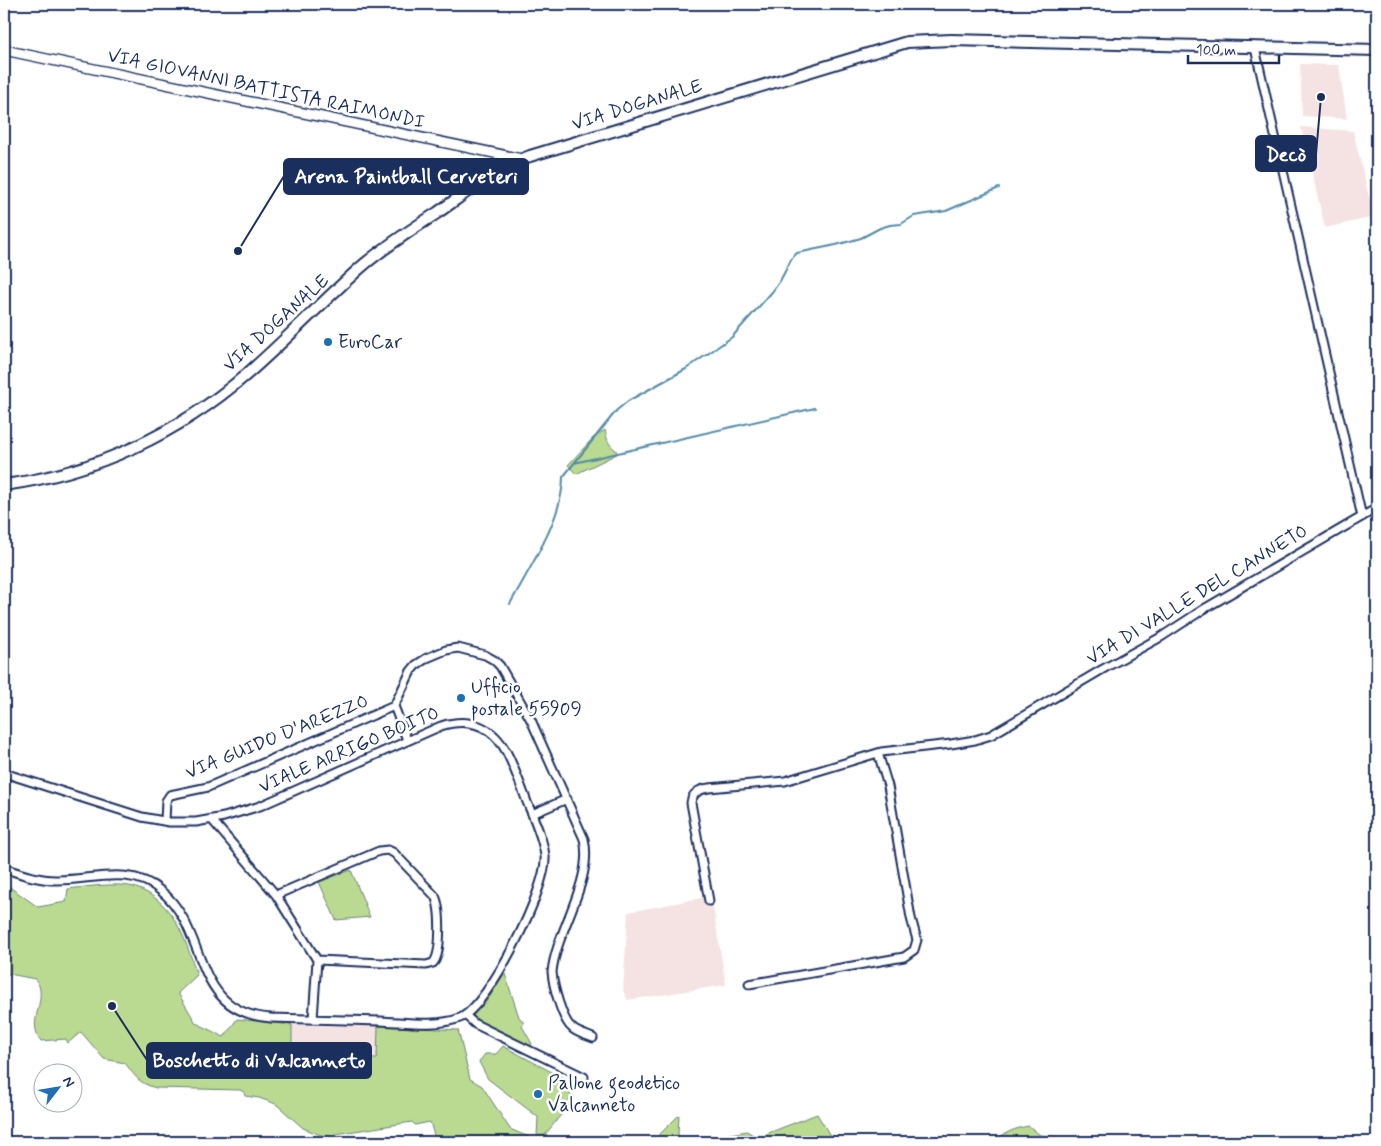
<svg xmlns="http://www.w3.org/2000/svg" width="1381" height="1146" font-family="Mynerve,sans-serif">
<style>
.built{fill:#f5e3e3}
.green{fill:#bad991;stroke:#6a8478}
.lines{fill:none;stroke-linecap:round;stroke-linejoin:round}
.stream{stroke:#538aa6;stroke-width:2}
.minor-casing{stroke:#1b2f5e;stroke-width:11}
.tertiary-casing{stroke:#1b2f5e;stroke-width:12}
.secondary-casing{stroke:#1b2f5e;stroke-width:14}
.minor{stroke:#fff;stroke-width:7}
.tertiary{stroke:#fff;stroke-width:9}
.secondary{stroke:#fff;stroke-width:10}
.poi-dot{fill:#1f6fb2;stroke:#fff;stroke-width:2}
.labels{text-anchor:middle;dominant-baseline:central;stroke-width:5;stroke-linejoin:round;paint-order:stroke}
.street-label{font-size:19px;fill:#1b2f5e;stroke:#fff}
.poi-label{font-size:19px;fill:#1b2f5e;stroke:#fff;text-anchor:start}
.leader{fill:none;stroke:#1b2f5e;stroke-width:2}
.callout-dot{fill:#1b2f5e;stroke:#fff;stroke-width:2}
.callout{fill:#1b2f5e;stroke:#1b2f5e;stroke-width:2}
.callout-label{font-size:20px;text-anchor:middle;font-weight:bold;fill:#fff}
</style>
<rect width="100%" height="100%" fill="#fff"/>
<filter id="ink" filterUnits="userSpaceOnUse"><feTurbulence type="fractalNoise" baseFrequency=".02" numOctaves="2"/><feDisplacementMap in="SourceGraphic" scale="10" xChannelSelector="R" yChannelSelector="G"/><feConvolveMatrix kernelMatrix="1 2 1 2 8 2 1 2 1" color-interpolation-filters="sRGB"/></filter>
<g filter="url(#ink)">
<path class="built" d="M1300,64L1339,65L1347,119L1302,116Z
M1301,127L1353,131L1374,217L1325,228Z
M707,897L712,901L726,985L628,1000L623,991L628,912Z
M292,1025L378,1026V1059L291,1058Z"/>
<path class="green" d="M605,430C607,439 608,445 616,450L617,454L576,474L568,465L593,438Z
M351,870L370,917L336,920L319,882Z
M4,883L38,907L66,902L68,889C86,887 116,882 134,887C175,901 185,939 197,975L178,993L196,1023L224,1037L237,1019L292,1025V1058L377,1059L378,1026L458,1030L470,1079L482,1086L510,1129L540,1142H439L435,1139L430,1122L415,1125L412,1122L323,1136L303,1128L276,1104L259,1098L245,1096L244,1092L240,1090L156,1088C138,1083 136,1077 125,1063L104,1059L81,1032L68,1043L66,1039L41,1041C28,1023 42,1009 40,990C40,986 37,982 35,979L4,973Z
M504,971L519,1017L524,1023L522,1026L532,1044L530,1048L476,1021L472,1018C474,1012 478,1010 482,1006C492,996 498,983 504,971Z
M503,1046L563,1078L562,1090L575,1097L545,1135L537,1136L538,1117L488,1079L479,1062L485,1054H496Z
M817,1114L834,1142H763L766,1134Z
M679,1115L678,1134L680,1142H654L658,1136Z
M1029,1126L1040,1135L1102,1142H993C1004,1133 1015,1128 1029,1126Z
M747,1131L763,1142H686Z"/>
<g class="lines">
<path class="stream" d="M574,463L815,408
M510,604C530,567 563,518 563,477L617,410L628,401L686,369L732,337L772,292L780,281L792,258L797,253L836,245L861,238L880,228L890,225L901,224L914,216L946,211L999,188"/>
<defs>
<path id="minor" d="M1255,48L1362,517
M394,706L407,740
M4,773L142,817L169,822H196L224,817L260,806L441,726C470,717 493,726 507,753C515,769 521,786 527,802C534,819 543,838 545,856C548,887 489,1006 460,1018C437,1027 406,1022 381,1021C345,1020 308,1019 271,1018C189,1012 210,930 161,891C130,864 91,881 55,880C38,880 20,874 4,868
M532,814L567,799
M212,820L276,895L317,960L313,1019
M165,821L166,801L170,795L208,787L394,706L411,671L416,665L427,658L446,650L458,648L485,655L494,660L500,666L531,720L584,839C594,881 556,931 552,972C553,985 562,1020 572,1028C577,1033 586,1035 593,1038
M276,895L379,851L388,850L394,853L435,896C441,908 442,954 433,963L426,965L317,960
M709,901L691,803C692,793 700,789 709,788L785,781L881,752L951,744L975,740L991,735L1103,669L1161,637L1204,609L1377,508
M749,984L904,957L914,950L917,940L911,918L888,786L878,753
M465,1015L475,1024L584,1077"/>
<path id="tertiary" d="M4,50L522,159"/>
<path id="secondary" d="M4,485C95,473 178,434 247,374C286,340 322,302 360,268C384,247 411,230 437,213C466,193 496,168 530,156L907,42L951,40L1377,50"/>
</defs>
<use href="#minor" class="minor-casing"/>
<use href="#tertiary" class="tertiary-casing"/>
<use href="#secondary" class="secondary-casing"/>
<use href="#minor" class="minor"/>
<use href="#tertiary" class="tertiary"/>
<use href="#secondary" class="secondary"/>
</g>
</g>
<g class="poi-dot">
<circle cx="328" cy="342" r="5"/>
<circle cx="461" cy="698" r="5"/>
<circle cx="538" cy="1094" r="5"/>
</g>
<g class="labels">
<g class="street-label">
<text transform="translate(266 89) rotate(12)">VIA GIOVANNI BATTISTA RAIMONDI</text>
<text transform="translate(637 105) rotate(-17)">VIA DOGANALE</text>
<text transform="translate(276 323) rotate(-42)">VIA DOGANALE</text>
<text transform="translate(1197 595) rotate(-31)">VIA DI VALLE DEL CANNETO</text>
<text transform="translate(277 737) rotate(-22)">VIA GUIDO D'AREZZO</text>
<text transform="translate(349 750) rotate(-23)">VIALE ARRIGO BOITO</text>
</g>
<g class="poi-label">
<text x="338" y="342">EuroCar</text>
<text x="471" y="687">Ufficio<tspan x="471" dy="22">postale 55909</tspan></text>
<text x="548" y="1083">Pallone geodetico<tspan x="548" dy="22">Valcanneto</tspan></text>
</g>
</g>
<path class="leader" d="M1321 97L1316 154M238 251L284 176M112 1006L147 1060"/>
<g class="callout-dot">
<circle cx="1321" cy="97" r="5"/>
<circle cx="238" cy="251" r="5"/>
<circle cx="112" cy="1006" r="5"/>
</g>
<g class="callout">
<rect x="1256" y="136" width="60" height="35" rx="5"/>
<rect x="284" y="159" width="244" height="35" rx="5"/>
<rect x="147" y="1043" width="224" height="35" rx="5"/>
</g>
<g class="callout-label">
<text x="1286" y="161">Decò</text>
<text x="406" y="183">Arena Paintball Cerveteri</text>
<text x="259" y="1067">Boschetto di Valcanneto</text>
</g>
<rect width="1381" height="1146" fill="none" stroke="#fff" stroke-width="20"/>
<rect x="10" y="10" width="1361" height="1126" fill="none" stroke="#1b2f5e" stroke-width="2" filter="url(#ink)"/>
<g transform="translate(58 1088) rotate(59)"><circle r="24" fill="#ffffff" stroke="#a4acbf"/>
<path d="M0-4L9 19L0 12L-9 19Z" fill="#1f6fb2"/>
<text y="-8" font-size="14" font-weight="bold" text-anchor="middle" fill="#1b2f5e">N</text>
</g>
<path d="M1188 55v8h91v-8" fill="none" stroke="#1b2f5e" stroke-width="2.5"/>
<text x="1196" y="55" font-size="15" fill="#1b2f5e" stroke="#ffffff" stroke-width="4" paint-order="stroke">100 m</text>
</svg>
